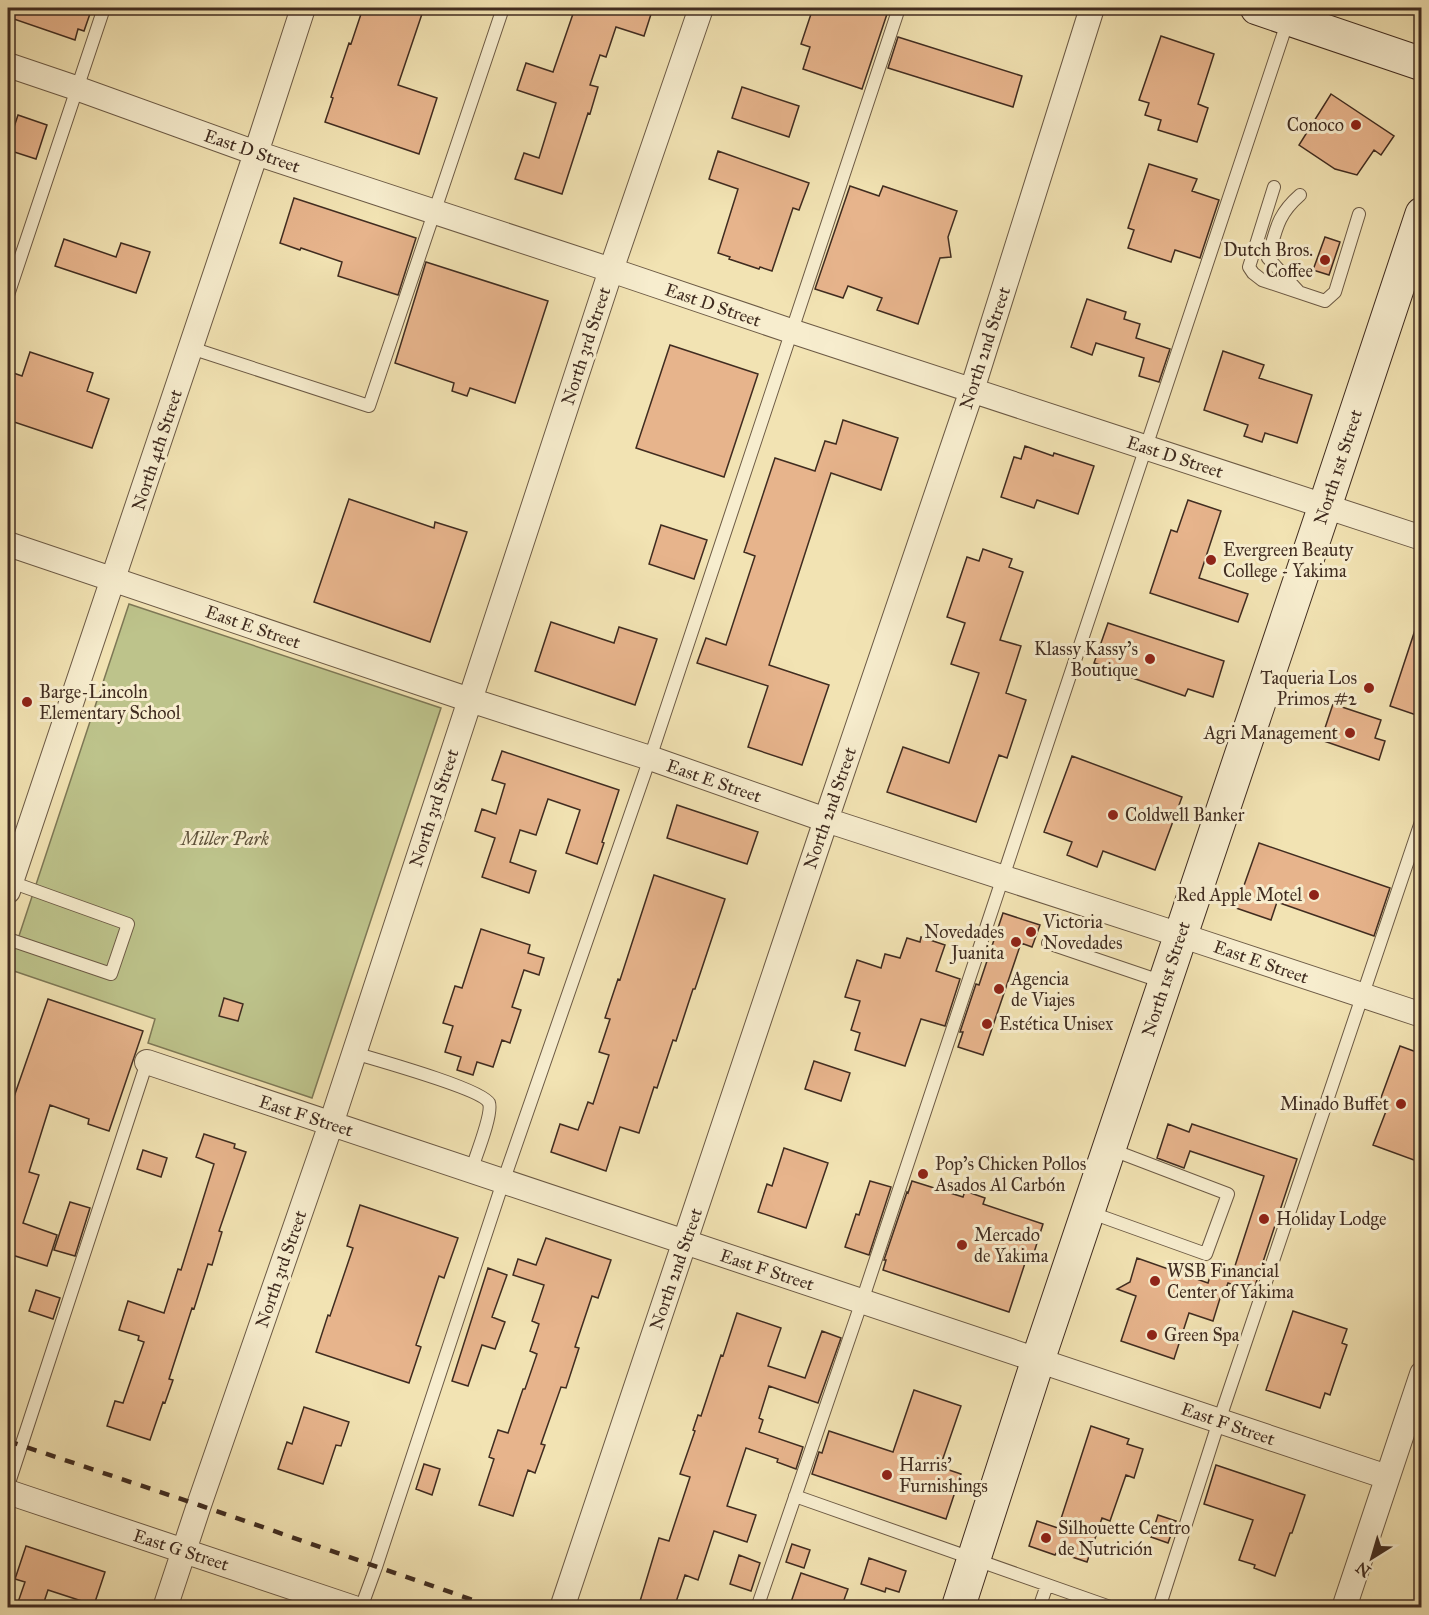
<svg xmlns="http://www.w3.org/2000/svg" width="1429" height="1615" font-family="'IM FELL Great Primer',serif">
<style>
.green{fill:#bdc38b;stroke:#7e7856;stroke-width:1.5}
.building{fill:#e7b48c;stroke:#402c20;stroke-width:1.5}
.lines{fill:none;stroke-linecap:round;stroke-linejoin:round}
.lane-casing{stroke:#6c5a45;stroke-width:14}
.street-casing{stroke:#6c5a45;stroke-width:26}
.secondary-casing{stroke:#402c20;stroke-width:35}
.lane{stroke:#f7edce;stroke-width:12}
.street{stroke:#f7edce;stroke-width:24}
.secondary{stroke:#f7edce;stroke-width:33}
.rail{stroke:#402c20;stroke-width:4.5;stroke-dasharray:10 10;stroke-linecap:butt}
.poi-dot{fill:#8f2418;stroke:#f7edce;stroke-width:2}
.labels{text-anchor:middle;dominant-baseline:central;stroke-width:6;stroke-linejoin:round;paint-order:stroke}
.poi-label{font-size:18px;fill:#402c20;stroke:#f7edce;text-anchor:start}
.street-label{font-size:18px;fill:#402c20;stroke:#f7edce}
.park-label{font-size:18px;font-style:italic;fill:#5f523b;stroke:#f7edce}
</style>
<rect width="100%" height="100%" fill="#f2e3b3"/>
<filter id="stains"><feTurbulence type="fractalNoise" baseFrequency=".00333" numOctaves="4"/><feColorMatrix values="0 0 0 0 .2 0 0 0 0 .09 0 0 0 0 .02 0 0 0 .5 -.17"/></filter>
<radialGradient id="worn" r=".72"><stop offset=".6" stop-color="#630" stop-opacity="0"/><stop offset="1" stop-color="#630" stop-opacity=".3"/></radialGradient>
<path class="green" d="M129,604L441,708L312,1098L148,1043L155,1019L8,969Z"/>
<path class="building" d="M8,8H92L84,31L78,29L75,40L8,17Z
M363,8H424L398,85L437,98L419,154L325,122L333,98L331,97L349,43L351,44Z
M575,8H653L644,36L616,27L606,57L600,55L590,85L598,87L590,114L588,113L562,194L515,179L524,153L539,158L556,103L517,90L526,63L553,72Z
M813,8H889L862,89L803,69L810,47L801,44Z
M1161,36L1214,54L1198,104L1208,108L1197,142L1158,130L1161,120L1145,115L1149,103L1139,100Z
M898,37L1022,76L1013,107L888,68Z
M742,87L799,106L789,137L732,118Z
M1331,94L1394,136L1381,155L1374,150L1357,175L1335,169L1299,145Z
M18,115L47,125L36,159L8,150V145Z
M718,151L809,183L799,210L793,208L772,271L760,267L759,269L729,259L730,257L718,253L738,189L709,179Z
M1149,164L1197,179L1192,191L1219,200L1200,258L1175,250L1171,262L1128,248L1134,230L1128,228Z
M850,186L879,196L883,186L957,211L948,237L951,257L940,258L918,324L877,310L882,298L848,286L843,298L815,289Z
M294,198L416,238L398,295L338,276L342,262L301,248L300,250L280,243Z
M1325,237L1340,242L1329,275L1313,270Z
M64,239L116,257L121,243L150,252L136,293L55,266Z
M426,262L548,301L515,403L470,388L467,396L452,391L454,383L395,363Z
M1087,299L1126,312L1124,319L1140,324L1136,338L1170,349L1159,382L1139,376L1144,358L1096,343L1092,355L1071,347Z
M670,345L758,374L724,477L636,448Z
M1223,351L1264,365L1259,378L1312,395L1297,443L1265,433L1262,442L1244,436L1248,425L1204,410Z
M30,352L93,373L87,391L109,399L92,448L8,420V371L22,376Z
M843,420L898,438L881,490L831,473L769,665L829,685L802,765L748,747L768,686L697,663L706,638L726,645L755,556L744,552L775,458L815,471L825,441L836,444Z
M1025,446L1053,456L1054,453L1094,466L1078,514L1037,500L1034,508L1001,497L1014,457L1021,459Z
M349,499L434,528L435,522L467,532L430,642L314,602Z
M1188,500L1221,511L1199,578L1248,594L1238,622L1150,593L1171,530L1177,532Z
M661,525L707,540L694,579L649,564Z
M983,549L1012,559L1009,567L1023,572L1000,640L1021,646L1006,693L1026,700L1007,758L999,755L976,822L887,792L903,747L949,763L979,673L951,664L965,623L947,617L967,557L979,561Z
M1418,621L1422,622V717L1390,706Z
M551,622L614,643L619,627L657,639L635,705L535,671Z
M1108,623L1224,661L1213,697L1188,689L1185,696L1121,674L1122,672L1094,663Z
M1333,704L1381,720L1375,738L1385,741L1379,760L1321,740Z
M502,751L619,790L602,842L604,843L597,864L566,853L580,810L548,799L536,835L520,830L510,862L536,871L529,893L482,877L495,838L475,831L482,809L496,814L505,784L492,780Z
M1072,756L1182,797L1155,870L1103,851L1097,867L1067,855L1072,842L1044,832Z
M677,805L758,832L747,864L667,838Z
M1259,843L1390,888L1374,936L1277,902L1271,920L1236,908Z
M654,875L725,899L695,989H693L676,1041L673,1040L657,1088L654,1087L639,1133L620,1127L606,1171L551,1152L560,1124L578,1130L588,1102L593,1104L609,1055L599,1052L610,1019L605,1018L618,979L620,980Z
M1003,913L1040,925L1032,947L1021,943L983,1055L958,1047L963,1032H960L976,984L979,985Z
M481,929L530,945L528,953L544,958L539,975L524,970L512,1007L521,1010L510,1043L502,1040L493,1067L477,1062L473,1075L457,1070L461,1057L445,1052L453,1026L443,1023L455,986L462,988Z
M921,937L945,945L936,971L960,979L945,1026L921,1019L905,1066L855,1050L860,1033L851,1030L860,1001L845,997L857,960L881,968L885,954L900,958L907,938L920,942Z
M224,998L243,1004L238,1021L219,1016Z
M48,999L143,1031L109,1131L88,1124L89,1119L50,1105L29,1172L39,1175L23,1223L57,1235L47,1266L12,1255L10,1259H8V1114Z
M1400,1046L1422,1054V1163L1373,1145L1388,1106L1379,1103Z
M814,1061L850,1073L841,1101L805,1089Z
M1168,1124L1189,1132L1192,1124L1297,1159L1253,1292L1228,1283L1224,1294L1221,1295L1213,1321L1189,1313L1174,1359L1121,1341L1136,1296L1117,1289L1130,1282L1137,1258L1208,1283L1214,1262L1234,1269L1264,1176L1190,1151L1184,1168L1157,1158Z
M204,1134L235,1144L234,1148L246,1152L219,1231L222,1232L212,1265L208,1264L194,1309L192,1308L169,1379L173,1380L165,1403L163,1402L150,1440L107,1426L115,1401L123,1403L144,1342L138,1340L139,1336L119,1330L128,1301L164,1313L178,1269L181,1270L214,1164L196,1157Z
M784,1148L828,1163L806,1228L758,1212L767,1184L772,1186Z
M143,1150L167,1158L161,1177L137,1169Z
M870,1181L891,1187L869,1255L845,1247L856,1214L859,1215Z
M912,1181L963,1197L965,1191L985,1198L983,1204L1043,1224L1032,1259L1027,1257L1009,1312L883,1270L886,1260H884L907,1192L908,1193Z
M70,1202L90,1208L75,1256L54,1250Z
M360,1205L458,1238L444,1278L439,1276L416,1345L421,1347L409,1383L316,1352L328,1315L330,1316L353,1248L347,1246Z
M546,1238L611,1260L598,1298L592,1296L575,1347L579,1348L566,1388L561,1387L541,1444L545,1445L535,1473L528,1470L513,1516L479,1505L494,1459L489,1457L498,1430L508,1433L523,1389H525L537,1354L530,1351L539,1324L532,1321L544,1285L513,1275L518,1259L536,1265Z
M488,1268L507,1275L492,1317L505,1322L495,1349L482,1345L468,1386L452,1381Z
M36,1290L60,1298L53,1319L29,1311Z
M1293,1311L1347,1329L1342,1343L1347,1345L1340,1365L1330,1395L1325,1393L1320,1408L1266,1390Z
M737,1313L781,1328L768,1366L805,1378L822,1331L841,1338L818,1403L769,1386L759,1418L763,1420L759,1432L803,1447L796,1469L777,1462L778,1459L746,1448L727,1506L756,1515L747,1542L714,1531L698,1580L685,1575L674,1608H638L659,1538L669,1541L690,1477L680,1474L695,1431L693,1430L698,1415L701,1416L721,1355L723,1356Z
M914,1390L961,1406L940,1467L961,1474L946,1519L812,1474L819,1452L822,1453L829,1431L893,1452Z
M304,1407L349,1422L341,1446L336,1445L323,1484L278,1469L287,1442L292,1444Z
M1091,1426L1129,1439L1127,1444L1143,1449L1134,1478L1126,1475L1110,1521L1102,1518L1087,1562L1057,1552L1055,1555L1029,1546L1037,1521L1058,1528Z
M424,1464L440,1469L432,1495L416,1489Z
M1216,1465L1305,1495L1292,1533H1290L1275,1576L1254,1568L1255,1565L1239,1560L1253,1520L1204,1504Z
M1158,1515L1176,1521L1168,1543L1151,1537Z
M792,1544L810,1550L804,1568L786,1562Z
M26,1546L105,1572L94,1605L48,1590L42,1608H16L25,1582L15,1579Z
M739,1555L760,1563L751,1591L730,1584Z
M869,1558L906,1571L899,1592L886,1588L885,1592L861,1584Z
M801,1573L848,1589L841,1608H789Z"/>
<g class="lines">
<defs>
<path id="lane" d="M1274,187L1249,267L1253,273L1262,280L1325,301L1335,292L1359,214
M1299,292L1268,258C1276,230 1277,215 1300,195
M8,295L104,8
M191,348L369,406L503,8
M8,939L111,974L128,924L11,882
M1048,943L1163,982
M354,1053C374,1059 482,1089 489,1103C493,1114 475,1158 471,1171
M1089,1212L1206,1254L1228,1194L1110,1149
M8,1486L147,1062
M795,1496L1113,1608
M361,1608L376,1567L503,1182L650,758L899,8
M757,1608L862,1301L1288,20
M1039,1608L1047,1585
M1159,1608L1219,1421L1422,819"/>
<path id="street" d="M8,65L76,88L256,153L611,270L791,331L1422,538
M8,544L470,700L650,758L826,820L1180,935L1422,1015
M8,891L256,153L303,8
M147,1062L1387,1477
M8,1492L354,1608
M165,1608L199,1505L331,1124L611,270L701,8
M562,1608L826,820L972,390L1092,8
M1344,1608L1422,1374"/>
<path id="secondary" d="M1257,8L1422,64
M958,1608L1038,1360L1325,506L1422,214"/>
</defs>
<use href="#lane" class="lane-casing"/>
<use href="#street" class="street-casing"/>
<use href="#secondary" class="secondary-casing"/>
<use href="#lane" class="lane"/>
<use href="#street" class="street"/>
<use href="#secondary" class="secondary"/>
<path class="rail" d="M8,1441L199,1505L496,1608"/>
</g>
<g class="poi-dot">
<circle cx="1356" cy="125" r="6"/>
<circle cx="1325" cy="260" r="6"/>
<circle cx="1211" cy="560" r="6"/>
<circle cx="1150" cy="659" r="6"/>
<circle cx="1369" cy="688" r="6"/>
<circle cx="27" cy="702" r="6"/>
<circle cx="1350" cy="733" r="6"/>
<circle cx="1113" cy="815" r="6"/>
<circle cx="1314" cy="895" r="6"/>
<circle cx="1031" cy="932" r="6"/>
<circle cx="1016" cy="942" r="6"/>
<circle cx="999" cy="989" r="6"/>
<circle cx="987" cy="1024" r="6"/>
<circle cx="1401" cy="1104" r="6"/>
<circle cx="923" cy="1174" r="6"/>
<circle cx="1264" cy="1219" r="6"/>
<circle cx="962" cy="1245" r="6"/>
<circle cx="1155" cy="1281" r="6"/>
<circle cx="1152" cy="1335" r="6"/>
<circle cx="887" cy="1475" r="6"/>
<circle cx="1046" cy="1538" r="6"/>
</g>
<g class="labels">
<g class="poi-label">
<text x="1344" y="125" text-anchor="end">Conoco</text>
<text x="1313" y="250" text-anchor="end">Dutch Bros.<tspan x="1313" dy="21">Coffee</tspan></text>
<text x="1223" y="550">Evergreen Beauty<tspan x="1223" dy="21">College - Yakima</tspan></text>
<text x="1138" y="649" text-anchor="end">Klassy Kassy's<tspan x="1138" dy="21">Boutique</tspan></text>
<text x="1357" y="678" text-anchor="end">Taqueria Los<tspan x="1357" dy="21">Primos #2</tspan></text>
<text x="39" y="692">Barge-Lincoln<tspan x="39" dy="21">Elementary School</tspan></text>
<text x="1338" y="733" text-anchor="end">Agri Management</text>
<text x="1125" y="815">Coldwell Banker</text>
<text x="1302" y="895" text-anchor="end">Red Apple Motel</text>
<text x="1043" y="922">Victoria<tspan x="1043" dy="21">Novedades</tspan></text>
<text x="1004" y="932" text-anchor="end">Novedades<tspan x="1004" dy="21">Juanita</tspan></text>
<text x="1011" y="979">Agencia<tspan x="1011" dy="21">de Viajes</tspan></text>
<text x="999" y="1024">Estética Unisex</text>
<text x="1389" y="1104" text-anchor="end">Minado Buffet</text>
<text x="935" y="1164">Pop's Chicken Pollos<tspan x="935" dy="21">Asados Al Carbón</tspan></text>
<text x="1276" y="1219">Holiday Lodge</text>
<text x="974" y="1235">Mercado<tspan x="974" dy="21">de Yakima</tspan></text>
<text x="1167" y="1271">WSB Financial<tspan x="1167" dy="21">Center of Yakima</tspan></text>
<text x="1164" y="1335">Green Spa</text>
<text x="899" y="1465">Harris'<tspan x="899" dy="21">Furnishings</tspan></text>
<text x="1058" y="1528">Silhouette Centro<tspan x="1058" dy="21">de Nutrición</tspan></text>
</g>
<g class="street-label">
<text transform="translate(252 151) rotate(19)">East D Street</text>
<text transform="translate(713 305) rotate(19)">East D Street</text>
<text transform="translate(586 346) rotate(-72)">North 3rd Street</text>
<text transform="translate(985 348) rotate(-72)">North 2nd Street</text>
<text transform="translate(157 450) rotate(-72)">North 4th Street</text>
<text transform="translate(1175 457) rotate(18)">East D Street</text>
<text transform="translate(1338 467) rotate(-72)">North 1st Street</text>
<text transform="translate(253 627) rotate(19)">East E Street</text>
<text transform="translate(714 781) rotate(19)">East E Street</text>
<text transform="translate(434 808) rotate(-72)">North 3rd Street</text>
<text transform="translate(830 808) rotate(-71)">North 2nd Street</text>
<text transform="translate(1261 962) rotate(19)">East E Street</text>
<text transform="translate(1166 979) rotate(-72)">North 1st Street</text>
<text transform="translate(306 1116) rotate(18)">East F Street</text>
<text transform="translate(281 1269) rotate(-71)">North 3rd Street</text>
<text transform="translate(676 1269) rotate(-71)">North 2nd Street</text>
<text transform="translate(767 1270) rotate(18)">East F Street</text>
<text transform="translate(1228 1424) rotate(19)">East F Street</text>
<text transform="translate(181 1550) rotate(18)">East G Street</text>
</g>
<g class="park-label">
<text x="225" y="839">Miller Park</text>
</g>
</g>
<rect width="1429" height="1615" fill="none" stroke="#f2e3b3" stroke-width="30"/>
<rect x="9" y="9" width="1411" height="1597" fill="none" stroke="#402c20" stroke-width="3"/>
<rect x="15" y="15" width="1399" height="1585" fill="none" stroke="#402c20" stroke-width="1.5"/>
<g transform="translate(1372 1558) rotate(217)" stroke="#f7edce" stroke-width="4.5" paint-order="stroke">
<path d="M0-4.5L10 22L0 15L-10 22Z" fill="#402c20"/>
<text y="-9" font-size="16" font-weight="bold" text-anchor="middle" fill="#402c20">N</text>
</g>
<rect width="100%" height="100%" filter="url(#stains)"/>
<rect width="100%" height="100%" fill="url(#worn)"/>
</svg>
